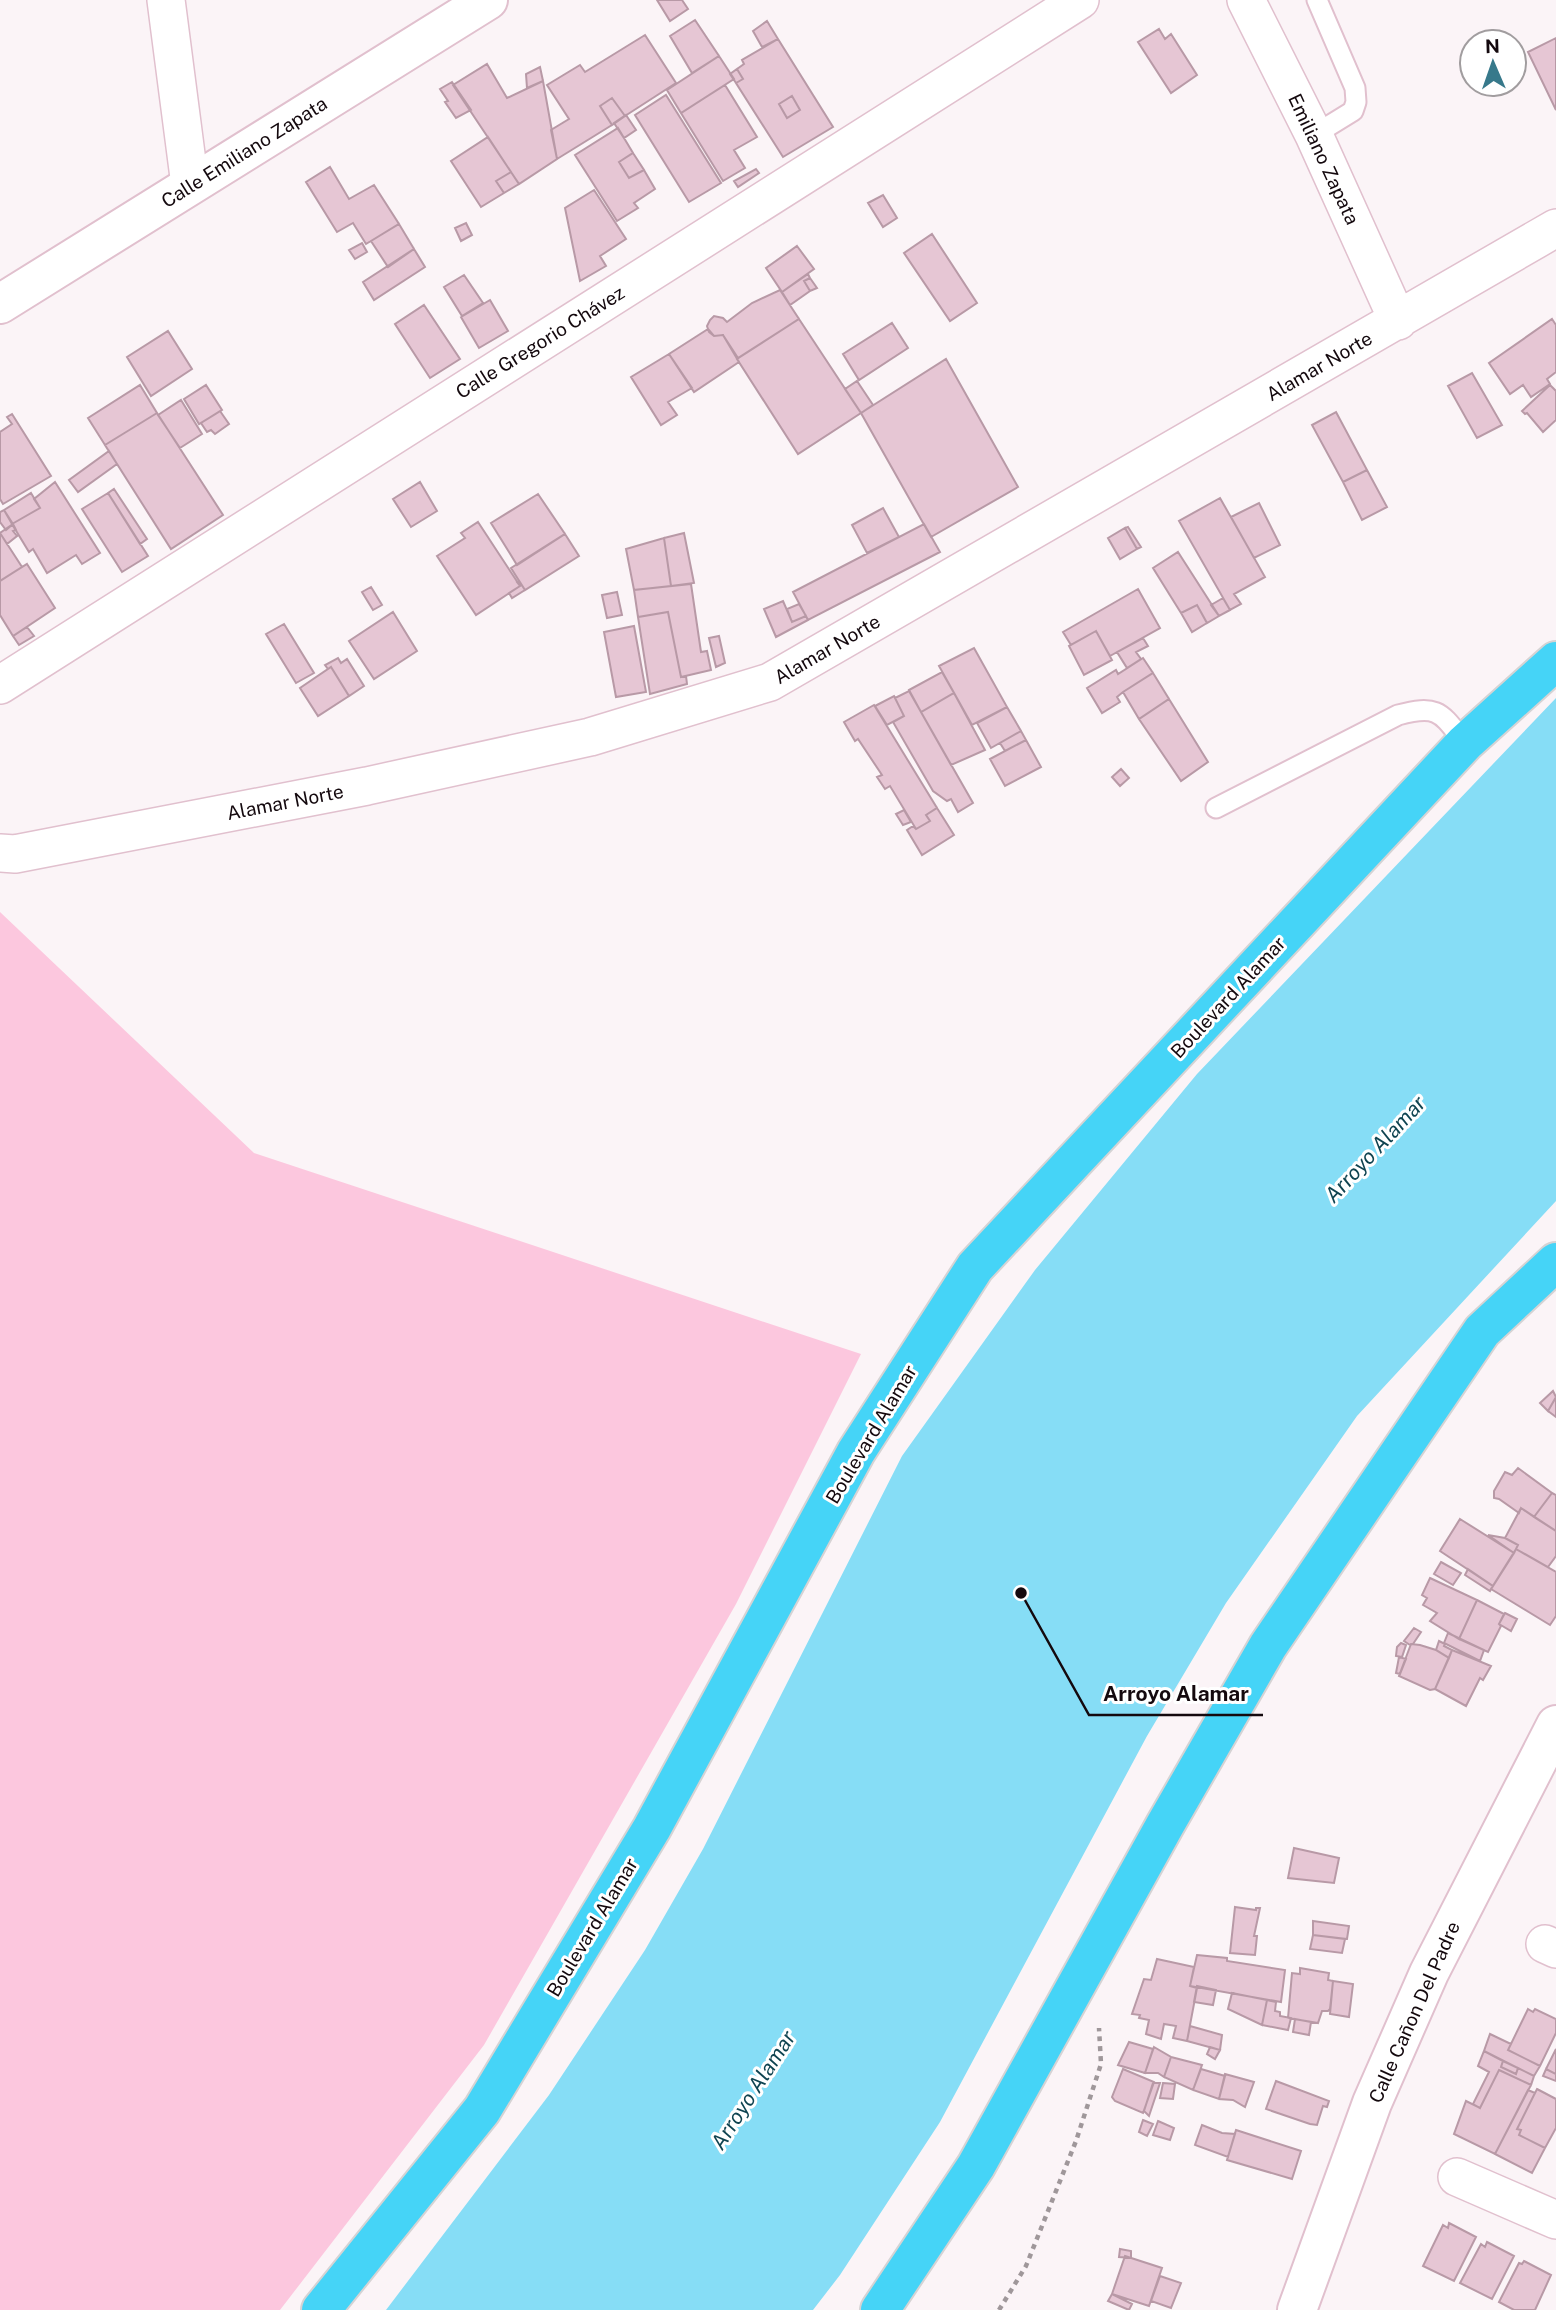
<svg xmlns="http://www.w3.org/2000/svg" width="1556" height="2310" font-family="'Public Sans',sans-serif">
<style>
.green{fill:#fcc7de}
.water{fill:#86ddf6}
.building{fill:#e6c6d4;stroke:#b899a6;stroke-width:2;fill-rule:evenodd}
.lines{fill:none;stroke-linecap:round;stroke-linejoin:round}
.lane-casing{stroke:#e1c0ce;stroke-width:23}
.street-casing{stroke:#e1c0ce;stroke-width:40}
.secondary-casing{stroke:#e1c0ce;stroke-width:42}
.highway-casing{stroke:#d5d3d4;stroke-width:42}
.path{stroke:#9f979a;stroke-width:4.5;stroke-dasharray:5 5;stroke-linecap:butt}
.lane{stroke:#fff;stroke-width:19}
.street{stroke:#fff;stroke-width:37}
.secondary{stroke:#fff;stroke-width:38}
.highway{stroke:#45d4f7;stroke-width:38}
.labels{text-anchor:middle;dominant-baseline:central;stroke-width:6;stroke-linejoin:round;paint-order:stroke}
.street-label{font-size:19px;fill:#14090e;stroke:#fff}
.water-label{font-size:21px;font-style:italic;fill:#0f4451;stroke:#fff}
.leader{fill:none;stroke:#14090e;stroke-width:2.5}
.callout-dot{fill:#14090e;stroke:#fff;stroke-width:2.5}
.callout-label{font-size:21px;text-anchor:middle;font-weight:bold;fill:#14090e;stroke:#fff;stroke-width:6;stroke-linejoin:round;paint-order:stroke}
</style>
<rect width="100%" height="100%" fill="#fbf4f7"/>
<path class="green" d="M0,912L254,1153L861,1354L736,1604L484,2045L280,2310H0Z"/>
<path class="water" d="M1556,698V1201L1357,1416L1226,1603L1147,1736L940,2122L840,2275L813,2310H386L549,2095L645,1950L703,1849L902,1456L1035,1270L1197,1074Z"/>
<path class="building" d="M657,0H682L688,9L670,21Z
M695,20L719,56L692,73L670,36Z
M767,21L778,39L762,47L753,31Z
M1159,29L1165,39L1171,34L1197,75L1171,93L1138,42Z
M645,35L676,83L625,116L612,98L600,106L612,125L557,159L551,130L569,119L547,85L580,65L585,72Z
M1556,38V110L1528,52Z
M778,39L833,127L783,157L736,83L743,79L737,69L744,64L742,60ZM792,96L800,110L787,118L779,104Z
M719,56L734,79L681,113L667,90Z
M487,64L507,98L543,81L557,159L519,184L453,85Z
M540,67L543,81L527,88L526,74Z
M737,69L743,79L736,83L730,74Z
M452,82L471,110L456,118L445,102L448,101L440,89Z
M725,85L757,137L734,150L745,168L723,181L681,113Z
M666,95L721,183L689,202L635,115Z
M792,96L800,110L787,118L779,104Z
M612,98L625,116L612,125L600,106Z
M626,115L636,130L624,138L614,123Z
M618,128L633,153L619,162L629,178L644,170L655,189L634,203L638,208L617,221L575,155Z
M488,137L511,172L496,181L504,193L481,207L451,161Z
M633,153L644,170L629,178L619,162Z
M330,167L349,199L374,185L399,224L366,244L353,223L337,232L306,182Z
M756,169L759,173L738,187L734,181Z
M511,172L519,184L504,193L496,181Z
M594,190L626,239L600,256L606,266L580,281L565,208Z
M883,195L897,218L883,227L868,203Z
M466,223L472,235L461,241L455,228Z
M399,224L414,249L388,267L371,241Z
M932,234L977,303L950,321L904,253Z
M362,243L367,252L355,259L349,250Z
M797,246L814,269L782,292L766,268Z
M414,249L425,267L374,300L363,282Z
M808,274L810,278L804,281L810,291L790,305L782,292Z
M464,275L483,303L462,316L444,287Z
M810,278L817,288L810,291L804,281Z
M780,290L799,319L738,358L723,335L714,336L709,332L707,326L710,320L714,316L723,318L727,322L752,303Z
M490,300L508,331L479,348L461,317Z
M424,305L460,359L430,378L395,324Z
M799,319L861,413L798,454L737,359Z
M1552,319L1556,325V372L1547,379L1550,384L1531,397L1523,385L1510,394L1489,363Z
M892,323L908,348L859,380L843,354Z
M708,329L714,336L723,335L739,362L694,392L669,354Z
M168,331L192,369L151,396L127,357Z
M669,354L692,388L668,402L677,415L661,425L631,377Z
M946,359L1018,487L931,537L861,413Z
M1472,373L1502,425L1477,438L1448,386Z
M857,381L873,405L861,413L845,389Z
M140,385L157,413L105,445L88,418Z
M206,385L222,410L199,424L184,399Z
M1550,385L1556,391V420L1543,432L1527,413L1525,414L1522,411Z
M181,400L202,434L180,448L158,415Z
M220,411L229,424L215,434L211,430L207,432L201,423Z
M1336,412L1367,470L1343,482L1312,425Z
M157,413L223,515L171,549L105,445Z
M12,414L51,476L3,504L0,499V432L12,424L7,417Z
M109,451L117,464L78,492L69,480Z
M1367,470L1387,507L1362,520L1343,482Z
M55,482L100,553L82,564L76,555L47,573L33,549L29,552L12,524L40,508L34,499Z
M420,482L437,511L411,527L393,499Z
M114,489L147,539L140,544L108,493Z
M31,493L40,508L12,524L4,510Z
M108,493L148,556L122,572L82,509Z
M538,494L565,534L517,565L491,523Z
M1220,498L1265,577L1234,594L1241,604L1230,610L1179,521Z
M1259,503L1280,545L1254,558L1231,517Z
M883,508L899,537L867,553L852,525Z
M4,510L13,524L6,530L0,522V512Z
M478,522L520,586L476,615L437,556L465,538L461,533Z
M13,524L16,530L13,531L17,536L7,544L0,533Z
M924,524L940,552L808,620L793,592Z
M1128,527L1141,547L1137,549L1125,528Z
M1125,528L1137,549L1120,559L1108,538Z
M0,533L22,567L0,581Z
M684,533L694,583L671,586L664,538Z
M565,534L579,556L525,590L511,568Z
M664,538L671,586L634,590L626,549Z
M1178,552L1219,616L1207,623L1197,605L1181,613L1153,568Z
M27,564L55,608L13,636L0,615V581Z
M519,581L525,590L512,598L509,593L520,586L517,582Z
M691,584L701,652L707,651L711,670L681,677L668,612L638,617L634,590Z
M371,587L382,605L373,610L362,592Z
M1138,589L1160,628L1110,656L1096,631L1071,645L1063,632Z
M617,592L622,615L607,618L602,595Z
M1223,598L1230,610L1219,616L1211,605Z
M783,601L792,622L806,616L808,620L776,637L764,609Z
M799,604L806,616L792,622L787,609Z
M1197,605L1207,623L1192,632L1181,613Z
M393,612L417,651L374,679L349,641Z
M668,612L681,677L686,676L687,684L650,694L638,617Z
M284,624L314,673L296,683L266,634Z
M634,626L646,692L616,697L604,632Z
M27,627L34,636L19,645L13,636Z
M1096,631L1112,660L1084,675L1069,646Z
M719,636L725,663L716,667L709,638Z
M1143,638L1148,646L1136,652L1141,659L1127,668L1117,652Z
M974,648L1007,707L972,725L939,666Z
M338,658L341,663L347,659L364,686L349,696L331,667L328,669L325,665Z
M1143,658L1153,673L1123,692L1117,697L1120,702L1102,713L1087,688L1116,670L1118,674Z
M331,667L349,696L318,716L300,688Z
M942,672L954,693L921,712L909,690Z
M1153,673L1169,699L1139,719L1123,692Z
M909,691L973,803L958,812L951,799L947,801L933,791L893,722L904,716L895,698Z
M954,693L985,750L951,765L921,712Z
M894,696L904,716L887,725L875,706Z
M1169,699L1208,762L1181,781L1139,719Z
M874,705L937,808L926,815L930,821L916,829L890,786L885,789L877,777L882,775L858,739L855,741L844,722Z
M1007,707L1021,731L991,748L977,723Z
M1021,731L1026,740L1005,751L1000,743Z
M1026,740L1041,767L1005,786L990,759Z
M1121,769L1129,778L1120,786L1112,777Z
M937,808L954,835L922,855L907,830L913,826L916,829L930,821L926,815Z
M904,810L911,822L903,825L896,814Z
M1553,1391L1556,1397L1548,1411L1540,1403Z
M1555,1399H1556V1417L1548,1411Z
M1518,1468L1552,1493L1534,1517L1521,1508L1519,1513L1499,1499L1494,1498V1491L1505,1472L1512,1475Z
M1552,1493L1556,1495V1531L1534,1517Z
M1521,1508L1556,1531V1556L1548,1567L1516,1549L1518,1545L1505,1538Z
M1460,1519L1514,1553L1493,1586L1440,1551Z
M1488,1535L1505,1538L1518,1545L1514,1553Z
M1516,1549L1556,1572V1616L1550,1625L1491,1589Z
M1441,1562L1461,1573L1453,1585L1434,1574Z
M1468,1569L1493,1586L1490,1591L1465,1575Z
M1430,1578L1477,1600L1459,1639L1430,1621L1437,1613L1423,1605L1427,1598L1422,1595Z
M1477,1600L1504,1614L1499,1624L1501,1626L1488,1652L1459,1639Z
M1505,1613L1517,1619L1511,1631L1499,1624Z
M1414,1628L1421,1632L1413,1644L1410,1645L1404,1641Z
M1448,1633L1484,1650L1480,1661L1444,1643Z
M1439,1641L1445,1644L1444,1646L1452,1650L1449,1658L1436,1650Z
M1401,1643L1406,1645L1402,1657L1396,1656L1397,1647Z
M1411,1644L1420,1645L1436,1650L1449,1658L1435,1689L1430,1690L1399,1676Z
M1452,1650L1491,1666L1483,1680L1480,1678L1466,1706L1435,1689Z
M1399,1657L1406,1659L1400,1674L1396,1673Z
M1294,1848L1339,1858L1334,1883L1288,1878Z
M1235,1907L1256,1910V1908H1260L1254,1936H1257L1255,1955L1230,1953Z
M1313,1921L1349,1926L1347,1939L1313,1935Z
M1313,1935L1345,1939L1342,1953L1310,1949Z
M1197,1955L1227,1958V1961L1285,1970L1281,2002L1190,1986Z
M1157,1959L1194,1967L1190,1986L1197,1988L1187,2041L1173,2038L1176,2026L1164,2024L1161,2039L1146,2034L1149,2020L1139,2018L1140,2015L1132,2014L1144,1979L1151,1980Z
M1300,1968L1329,1973L1328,1980L1333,1981L1330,2009L1328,2011H1322L1318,2023L1288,2018L1292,1973L1300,1974Z
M1333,1981L1353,1984L1349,2017L1330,2014Z
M1197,1986L1216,1990L1213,2005L1194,2002Z
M1232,1993L1267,2000L1262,2025L1228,2009Z
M1267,2000L1276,2002L1275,2011L1280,2012V2016L1291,2018L1288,2030L1262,2025Z
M1528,2009L1533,2012L1535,2009L1556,2019V2033L1540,2066L1508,2050Z
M1295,2019L1311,2022L1309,2035L1293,2032Z
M1190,2026L1222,2035L1220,2050L1187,2041Z
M1490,2034L1511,2044L1508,2050L1540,2066L1534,2076L1484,2051Z
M1129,2042L1153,2049L1145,2073L1118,2065Z
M1154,2047L1171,2057L1164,2077L1158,2073H1145Z
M1210,2047L1220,2050L1215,2059L1207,2054Z
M1556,2049V2074L1546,2069Z
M1484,2051L1503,2061L1501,2067L1516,2074L1518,2068L1534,2076L1531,2085L1499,2070L1480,2108L1473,2104L1489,2072L1478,2066Z
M1171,2057L1202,2065L1193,2090L1164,2077Z
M1503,2061L1518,2068L1516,2074L1501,2067Z
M1123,2069L1154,2082L1143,2113L1115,2101L1112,2097Z
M1201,2069L1225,2076L1219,2099L1193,2090Z
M1546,2069L1556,2074V2081L1543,2076Z
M1499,2070L1531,2085L1495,2154L1454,2134L1466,2101L1480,2108Z
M1225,2074L1254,2082L1245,2107L1233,2100L1219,2099Z
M1276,2081L1329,2101L1327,2107L1323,2106L1317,2125L1310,2124L1266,2109Z
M1153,2083H1160L1149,2116L1144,2111Z
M1163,2083L1175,2084L1173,2099L1160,2098Z
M1537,2089L1556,2099V2128L1545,2148L1519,2135L1521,2130L1517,2129Z
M1528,2090L1535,2093L1517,2129L1521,2130L1519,2135L1545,2148L1532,2173L1495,2154Z
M1143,2120L1153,2124L1147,2136L1139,2132Z
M1158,2121L1174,2128L1170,2140L1153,2135Z
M1202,2125L1222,2133L1235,2134L1228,2157L1195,2145Z
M1236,2130L1301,2151L1292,2179L1227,2160Z
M1449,2223L1476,2237L1454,2281L1423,2266L1443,2225L1448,2228Z
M1487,2242L1514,2256L1492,2299L1460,2283L1481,2244L1485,2247Z
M1120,2249L1131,2251V2258L1119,2257Z
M1125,2256L1162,2268L1149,2306L1112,2294Z
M1524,2261L1551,2275L1535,2310H1514L1499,2302L1519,2263L1522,2264Z
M1160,2276L1181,2283L1171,2308L1151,2301Z
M1112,2294L1132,2304L1129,2310L1108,2301Z"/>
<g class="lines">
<defs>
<path id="lane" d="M1314,135L1353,111L1356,102L1355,88L1317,0
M1216,808L1398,715C1439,704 1441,713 1465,743"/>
<path id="street" d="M166,0L190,185
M1246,0L1314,135L1398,321
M0,685L1080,0
M0,853L15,854L367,786L590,737L770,682L1556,228
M1545,1944L1556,1949
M1457,2177L1556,2220"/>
<path id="secondary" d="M0,304L488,0
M1297,2310L1372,2103L1429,1973L1556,1725"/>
<path id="highway" d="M321,2310L482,2110L652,1828L856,1452L975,1267L1465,743L1556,661
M880,2310L976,2166L1165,1825L1268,1646L1482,1331L1556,1262"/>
</defs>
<use href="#lane" class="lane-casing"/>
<use href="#street" class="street-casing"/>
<use href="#secondary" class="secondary-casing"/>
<use href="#highway" class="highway-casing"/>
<path class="path" d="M999,2310L1026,2266L1076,2141L1101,2064L1099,2028"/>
<use href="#lane" class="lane"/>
<use href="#street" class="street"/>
<use href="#secondary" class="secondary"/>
<use href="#highway" class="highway"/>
</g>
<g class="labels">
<g class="street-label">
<text transform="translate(244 152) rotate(-32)">Calle Emiliano Zapata</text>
<text transform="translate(1324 159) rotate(65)">Emiliano Zapata</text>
<text transform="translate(540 342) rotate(-32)">Calle Gregorio Chávez</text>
<text transform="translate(1319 366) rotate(-30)">Alamar Norte</text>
<text transform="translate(827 649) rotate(-30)">Alamar Norte</text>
<text transform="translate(285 802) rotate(-11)">Alamar Norte</text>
<text transform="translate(1228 997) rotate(-47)">Boulevard Alamar</text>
<text transform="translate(871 1434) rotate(-59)">Boulevard Alamar</text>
<text transform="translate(592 1927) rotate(-59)">Boulevard Alamar</text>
<text transform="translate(1414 2012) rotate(-66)">Calle Cañon Del Padre</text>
</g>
<g class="water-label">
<text transform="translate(1375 1149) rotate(-47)">Arroyo Alamar</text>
<text transform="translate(753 2090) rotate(-57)">Arroyo Alamar</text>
</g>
</g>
<path class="leader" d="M1021 1593L1089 1715H1263"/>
<circle class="callout-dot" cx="1021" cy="1593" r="7"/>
<g class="callout-label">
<text x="1176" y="1701">Arroyo Alamar</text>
</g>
<g transform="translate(1493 63) rotate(358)"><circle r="33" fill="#ffffff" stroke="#a19d9f" stroke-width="2"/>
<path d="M0-5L12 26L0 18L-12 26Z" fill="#37798b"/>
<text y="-10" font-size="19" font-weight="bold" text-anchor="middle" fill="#14090e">N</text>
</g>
</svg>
